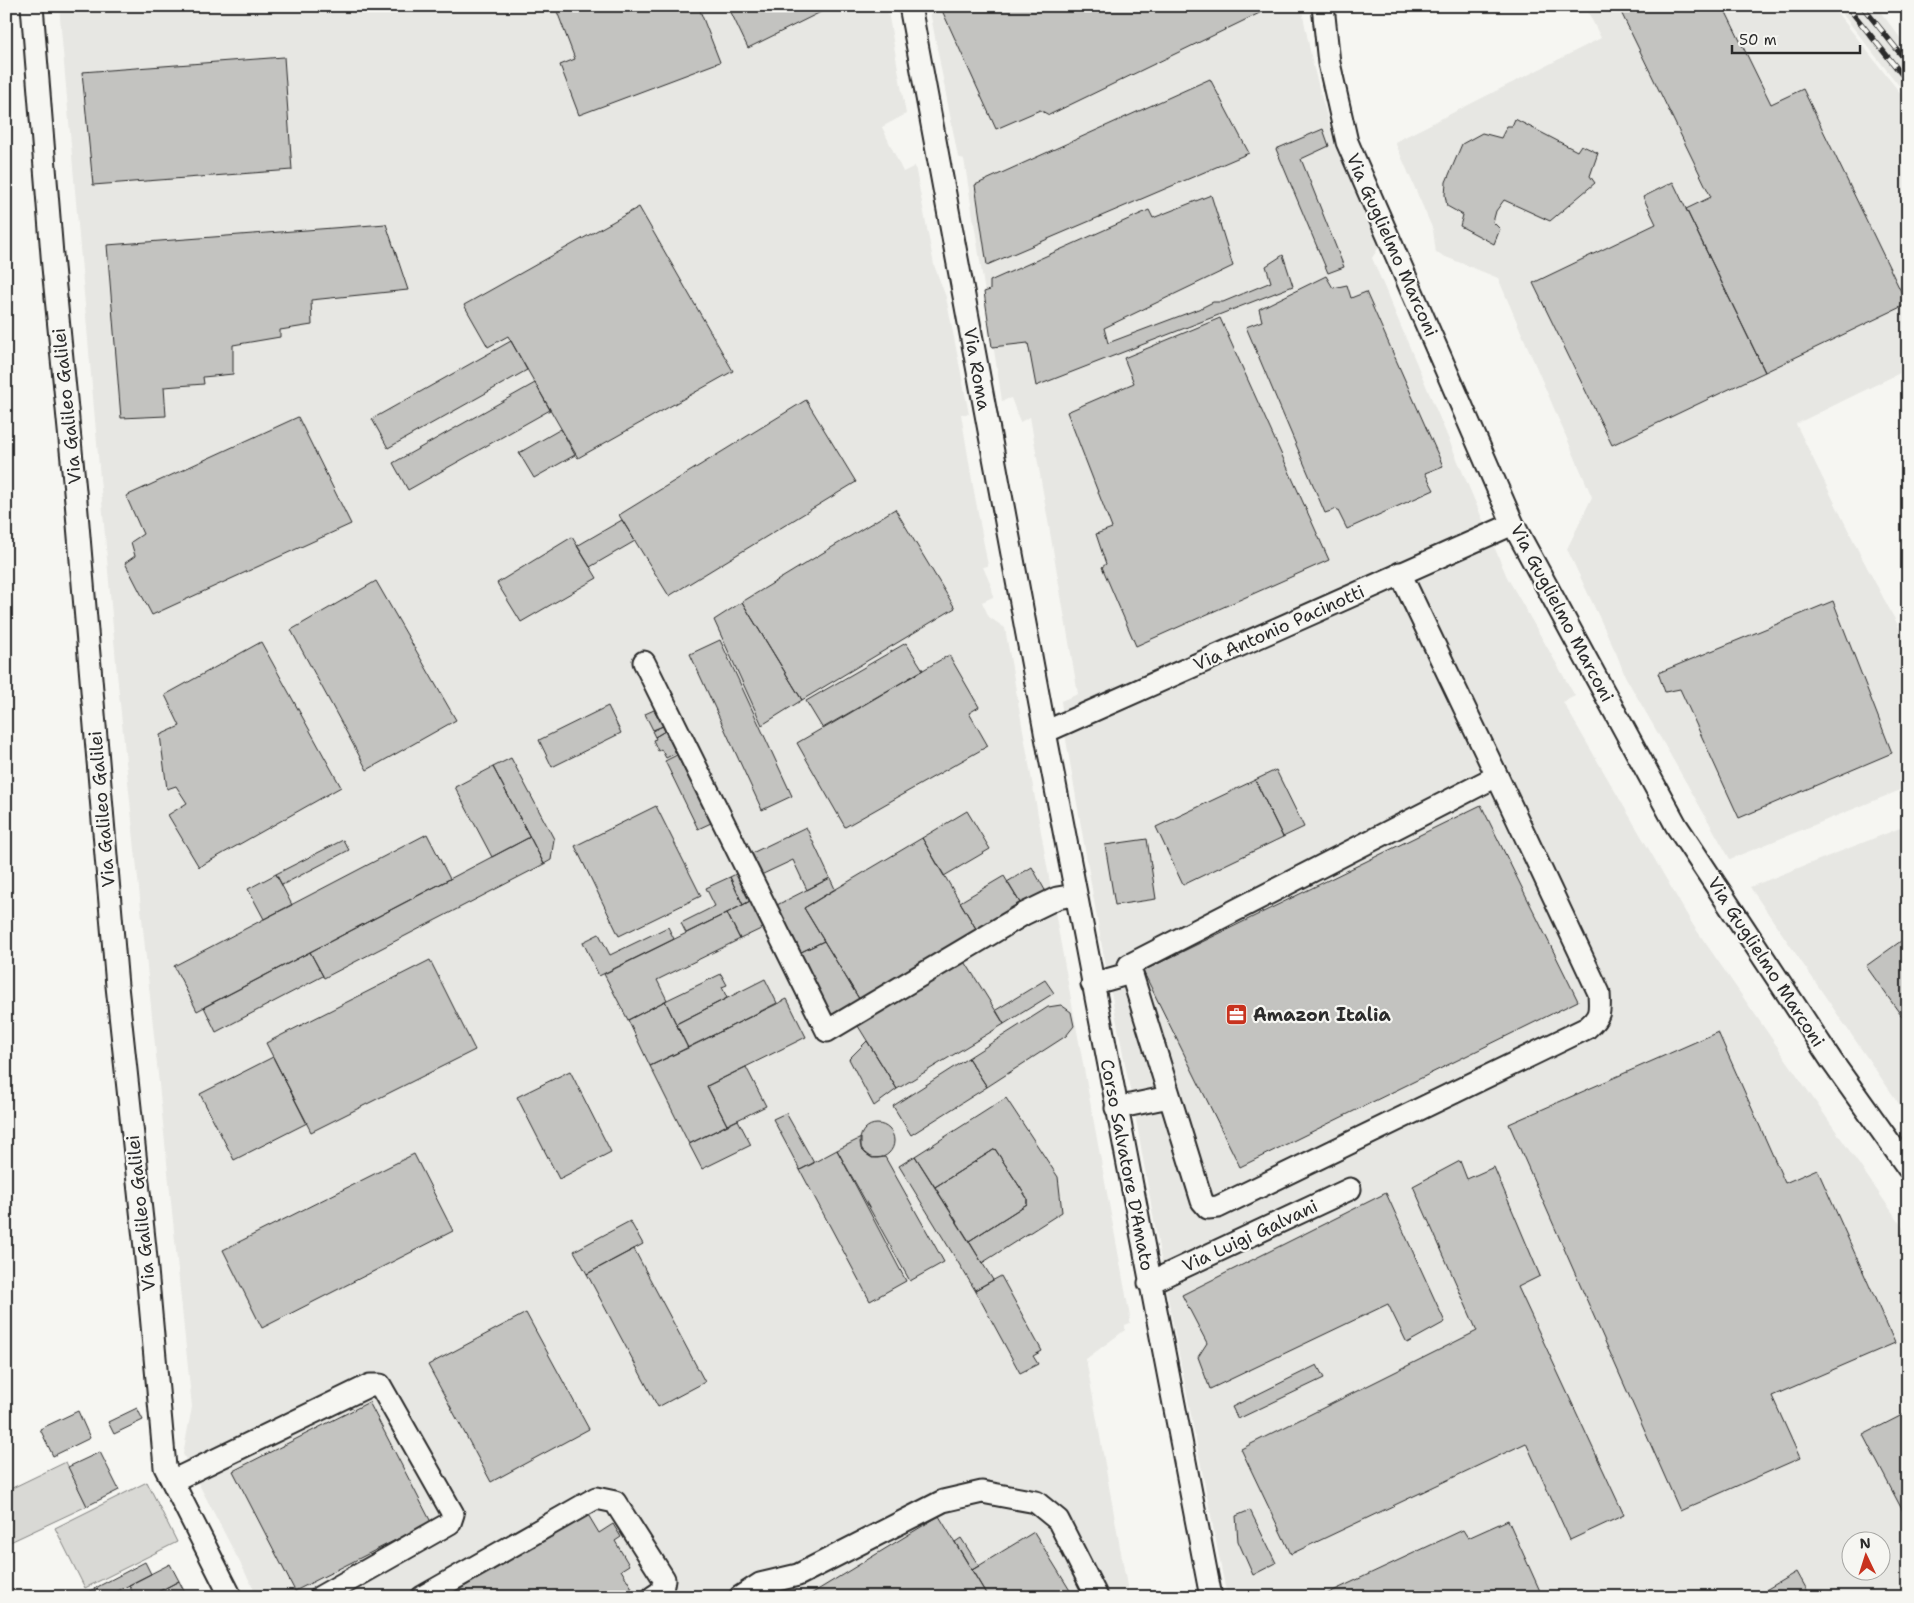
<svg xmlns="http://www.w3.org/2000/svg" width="1914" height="1603" font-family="'Shantell Sans',sans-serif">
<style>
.built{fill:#e7e7e3;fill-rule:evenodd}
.green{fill:#d9d9d5;stroke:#828280}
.building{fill:#c3c3c0;stroke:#2b2b2b}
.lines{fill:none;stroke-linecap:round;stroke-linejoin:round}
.minor-casing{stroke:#2b2b2b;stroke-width:25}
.minor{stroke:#f6f6f2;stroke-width:21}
.rail-casing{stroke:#2b2b2b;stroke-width:5.5}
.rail{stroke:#f6f6f2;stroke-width:4;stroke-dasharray:11;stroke-linecap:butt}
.labels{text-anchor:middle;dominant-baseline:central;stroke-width:4.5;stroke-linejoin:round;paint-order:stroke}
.street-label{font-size:18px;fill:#2b2b2b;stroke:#f6f6f2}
.poi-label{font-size:18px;font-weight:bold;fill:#2b2b2b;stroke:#f6f6f2;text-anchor:start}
</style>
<rect width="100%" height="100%" fill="#f6f6f2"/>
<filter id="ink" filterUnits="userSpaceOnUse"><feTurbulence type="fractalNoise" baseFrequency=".02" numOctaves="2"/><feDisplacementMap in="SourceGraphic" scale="10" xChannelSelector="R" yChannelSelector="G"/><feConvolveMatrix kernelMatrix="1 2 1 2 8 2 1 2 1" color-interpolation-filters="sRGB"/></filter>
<g filter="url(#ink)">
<path class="built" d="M59,6H887L906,114L882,127L903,172L915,166L934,265L946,297L969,414H961L973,486L988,566L983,567L992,588L993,597L982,602L989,617L1005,628L1059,934L1130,1317V1323L1125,1325V1330L1086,1359L1129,1597H258L183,1454L192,1407L117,674Z
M929,6H1301L1313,65L1334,143L1343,140L1379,247L1372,258L1507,577L1575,696L1563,702L1693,925L1908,1235V1597H1227L1168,1299L1137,1125L1101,941L1066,740L1061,701L1078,694L1030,417L1020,422L1011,398L1002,401L964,159L958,157ZM1852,1540H1882V1570H1852Z
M1585,6H1832L1908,103V369L1796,424L1860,554L1908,644V787L1730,859L1625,676L1617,655L1567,549L1592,497L1498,278L1436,253L1433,230L1395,142L1601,38Z
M1836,6H1876L1908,48V97Z
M1908,825V1117L1750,887Z"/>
<path class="green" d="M66,1462L87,1506L6,1544V1491Z
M147,1482L177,1542L85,1588L55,1528Z"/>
<path class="building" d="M555,6H692L693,10L699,8L720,62L579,115L560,65L575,59Z
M728,6H833L748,48Z
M940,6H1274L1049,115L1040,110L996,129Z
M1623,6H1723L1771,104L1803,89L1907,304L1765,372L1686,209L1711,197L1619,8Z
M284,57L292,170L93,185L82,72Z
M1210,79L1249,153L987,265L975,185Z
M1515,119L1577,151L1581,145L1598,153L1590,176L1595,183L1550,221L1504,200L1496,211L1493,222L1500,229L1494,244L1460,226L1463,215L1447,206L1445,195L1446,182L1462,144L1482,133L1501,138L1507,126H1512Z
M1323,129L1329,146L1301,159L1344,267L1328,273L1276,149Z
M1673,182L1765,372L1612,445L1533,283L1656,224L1643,197Z
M1211,195L1233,266L1104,328L1108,343L1201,308L1213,302H1223L1271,282L1266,266L1283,255L1293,286L1036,386L1028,343L992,347L984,292L990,290V281L1149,210L1153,218Z
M639,207L733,371L578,458L508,336L488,347L464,305Z
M386,224L408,290L311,300L312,325L280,330V337L233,345V374L203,377L204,384L164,387L166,416L121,418L107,245Z
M1326,276L1333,288L1347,285L1351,298L1366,292L1443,466L1425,473L1434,490L1347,529L1337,509L1325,513L1246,327L1262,321L1259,309Z
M1220,318L1329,560L1136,646L1102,567L1106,564L1096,534L1112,528L1067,412L1134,383L1124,358Z
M511,341L527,370L388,448L372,419Z
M535,383L550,410L408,490L393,463Z
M806,400L856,482L669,596L619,515Z
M298,417L351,524L152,615L125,563L135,556L131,542L143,534L126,496Z
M561,429L575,455L534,478L519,453Z
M895,509L955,608L802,700L742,602Z
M622,520L635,541L590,567L577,546Z
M572,537L597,578L521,622L497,583Z
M376,581L456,720L367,770L291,630Z
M1833,601L1892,753L1739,818L1680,689L1665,692L1658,673Z
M742,602L802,700L762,725L714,620Z
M720,640L792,796L762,810L690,654Z
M261,642L341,787L199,867L168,815L187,803L176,786L167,789L160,735L180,726L165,695Z
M906,643L923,670L823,729L806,701Z
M949,655L979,707L969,713L988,746L845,827L797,743Z
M608,706L621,733L552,767L539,740Z
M654,710L663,726L653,730L645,714Z
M663,726L665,731L655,737L652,731Z
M665,731L676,753L666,758L661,749L658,751L653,740L656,739L655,737Z
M677,755L711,823L698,829L665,761Z
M511,758L554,839L551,860L544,864L493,767Z
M493,767L530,837L492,857L455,787Z
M1276,770L1304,827L1283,837L1255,780Z
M1255,780L1283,837L1183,885L1156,827Z
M1481,805L1578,1001L1240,1167L1143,971Z
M656,806L701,896L619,936L575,846Z
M967,811L990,849L944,876L922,838Z
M806,827L830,878L807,890L793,860L761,875L750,854Z
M427,834L450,879L197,1011L174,966Z
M530,837L544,864L324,978L310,952Z
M922,838L978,932L861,1002L804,908Z
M1147,839L1156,899L1115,905L1105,845Z
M343,840L349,850L282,885L276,874Z
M1032,867L1046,892L1022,906L1007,882Z
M276,874L292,905L264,919L248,889Z
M736,874L750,901L743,905L730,877Z
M1004,876L1022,906L978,932L960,902Z
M730,877L743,905L686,933L681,923L715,906L706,888Z
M830,878L835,889L804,908L824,941L797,954L773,907Z
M750,901L763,928L740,939L727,913Z
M727,913L740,939L657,980L667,1000L628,1020L604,974Z
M668,927L674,939L599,976L583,942L599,934L610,955Z
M1908,936V1025L1866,966Z
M824,941L861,1002L830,1018L797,954Z
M310,952L323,976L216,1032L204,1007Z
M430,960L475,1050L311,1132L266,1043Z
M964,960L1004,1024L897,1089L858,1026Z
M721,974L727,985L722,987L727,998L676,1024L665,1001Z
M765,979L777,1003L688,1048L676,1024Z
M1045,980L1054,993L1004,1024L996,1010Z
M787,999L806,1037L707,1086L727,1125L689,1144L650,1066Z
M665,1001L688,1048L650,1066L628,1020Z
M1061,1005L1071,1012L1074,1026L1066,1036L987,1087L968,1058L1048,1007Z
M1718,1032L1785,1183L1817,1169L1895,1343L1772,1396L1800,1458L1680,1511L1509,1124Z
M867,1041L897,1089L874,1106L849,1059Z
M273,1057L307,1123L234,1160L200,1094Z
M968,1058L987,1087L911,1135L893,1106Z
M746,1067L766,1106L727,1125L707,1086Z
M570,1071L611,1152L559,1179L517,1097Z
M1006,1098L1058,1177L1062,1212L982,1263L969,1241L1027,1204V1198L995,1149L935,1187L915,1156Z
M786,1113L814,1163L800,1170L773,1119Z
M738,1120L751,1145L702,1169L689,1144Z
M860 1141a17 17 0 1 1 34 0a17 17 0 1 1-34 0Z
M861,1138V1149L872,1158L885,1157L944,1262L910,1281L837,1150Z
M995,1149L1027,1198V1204L969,1241L935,1187Z
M837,1150L906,1281L870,1301L800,1170Z
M414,1154L453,1231L262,1328L223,1250Z
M915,1156L993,1280L975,1290L899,1166Z
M1460,1161L1467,1179L1494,1167L1540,1276L1518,1287L1624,1515L1570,1540L1526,1443L1291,1554L1241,1449L1477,1331L1413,1186Z
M1386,1193L1445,1322L1407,1343L1388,1304L1210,1389L1198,1357L1207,1343L1182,1295Z
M630,1221L643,1244L587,1274L574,1251Z
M634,1249L705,1382L658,1407L587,1274Z
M1001,1276L1042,1351L1033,1356L1038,1364L1020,1373L975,1290Z
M526,1313L589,1429L491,1482L428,1365Z
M1317,1365L1324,1378L1238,1419L1232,1407Z
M369,1402L431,1522L295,1591L233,1471Z
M137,1408L143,1420L114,1434L108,1422Z
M78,1411L90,1438L53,1456L40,1429Z
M1908,1412V1521L1863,1435Z
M100,1452L119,1490L87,1506L68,1467Z
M1250,1510L1276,1563L1253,1575L1238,1541L1236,1516Z
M587,1513L599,1533L613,1524L621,1537L615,1541L629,1565L621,1570L632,1588L618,1597H447Z
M939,1516L988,1597H806Z
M1508,1520L1540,1591L1530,1597H1320L1463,1530L1468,1538Z
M1034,1532L1074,1597H988L972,1570Z
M961,1538L979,1566L972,1570L955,1542Z
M145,1562L151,1574L106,1597H83L82,1595Z
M170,1564L179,1581L148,1597H135L129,1585Z
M1796,1572L1810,1597H1754Z
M179,1581L187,1597H149Z"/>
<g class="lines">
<defs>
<path id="minor" d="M32,6L53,267L76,501L117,986L145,1248L165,1467L231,1597
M910,6C1008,537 1107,1067 1211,1597
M1323,6L1329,63L1347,142L1513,524L1676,825L1831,1060L1908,1168
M1400,573L1497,776L1129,965L1202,1201L1208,1208L1218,1207L1587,1028C1601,1016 1600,1011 1599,993L1497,776
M644,662L827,1031L1024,914L1057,898L1075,895
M1045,732L1513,524
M1092,984L1131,973
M1116,1108L1169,1097
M1149,1283L1350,1189
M172,1481L370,1385H380L453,1514L450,1523L320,1597
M422,1597L596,1498L615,1502L664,1579L662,1591L653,1597
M740,1597L760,1584L798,1575L943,1501L982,1492L1036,1502L1058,1520L1097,1597"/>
</defs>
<use href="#minor" class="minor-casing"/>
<use href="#minor" class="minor"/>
<defs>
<path id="rail" d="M1847,6L1908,82
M1862,6L1908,63"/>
</defs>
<use href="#rail" class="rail-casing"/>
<use href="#rail" class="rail"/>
</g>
</g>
<defs>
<symbol id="office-square" viewBox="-11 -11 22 22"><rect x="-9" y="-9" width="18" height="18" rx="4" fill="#c8321e" stroke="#f6f6f2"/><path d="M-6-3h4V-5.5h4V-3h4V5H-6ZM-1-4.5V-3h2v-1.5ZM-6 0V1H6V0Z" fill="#fff"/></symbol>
</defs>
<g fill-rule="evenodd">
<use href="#office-square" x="1224" y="1002" width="25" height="25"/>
</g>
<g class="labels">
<g class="street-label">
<text transform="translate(1392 245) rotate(66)">Via Guglielmo Marconi</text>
<text transform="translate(977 369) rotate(80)">Via Roma</text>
<text transform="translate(67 406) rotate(-96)">Via Galileo Galilei</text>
<text transform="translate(1562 613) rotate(62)">Via Guglielmo Marconi</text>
<text transform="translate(1279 628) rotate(-24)">Via Antonio Pacinotti</text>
<text transform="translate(102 809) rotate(-95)">Via Galileo Galilei</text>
<text transform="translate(1766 962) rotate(57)">Via Guglielmo Marconi</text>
<text transform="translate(1127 1165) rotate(79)">Corso Salvatore D'Amato</text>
<text transform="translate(141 1213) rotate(-96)">Via Galileo Galilei</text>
<text transform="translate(1250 1236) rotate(-25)">Via Luigi Galvani</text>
</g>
<g class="poi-label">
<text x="1253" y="1015">Amazon Italia</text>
</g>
</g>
<rect width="1914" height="1603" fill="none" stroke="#f6f6f2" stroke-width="25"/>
<rect x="12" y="12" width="1889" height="1578" fill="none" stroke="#2b2b2b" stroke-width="2" filter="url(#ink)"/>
<g transform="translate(1866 1556) rotate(356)"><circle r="24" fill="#f6f6f2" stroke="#a5a5a2"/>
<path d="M0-4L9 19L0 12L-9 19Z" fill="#c8321e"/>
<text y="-8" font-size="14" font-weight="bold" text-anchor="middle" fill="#2b2b2b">N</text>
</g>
<path d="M1732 45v8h128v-8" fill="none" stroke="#2b2b2b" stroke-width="2.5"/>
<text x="1739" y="45" font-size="15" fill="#2b2b2b" stroke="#f6f6f2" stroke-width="4" paint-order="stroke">50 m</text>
</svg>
